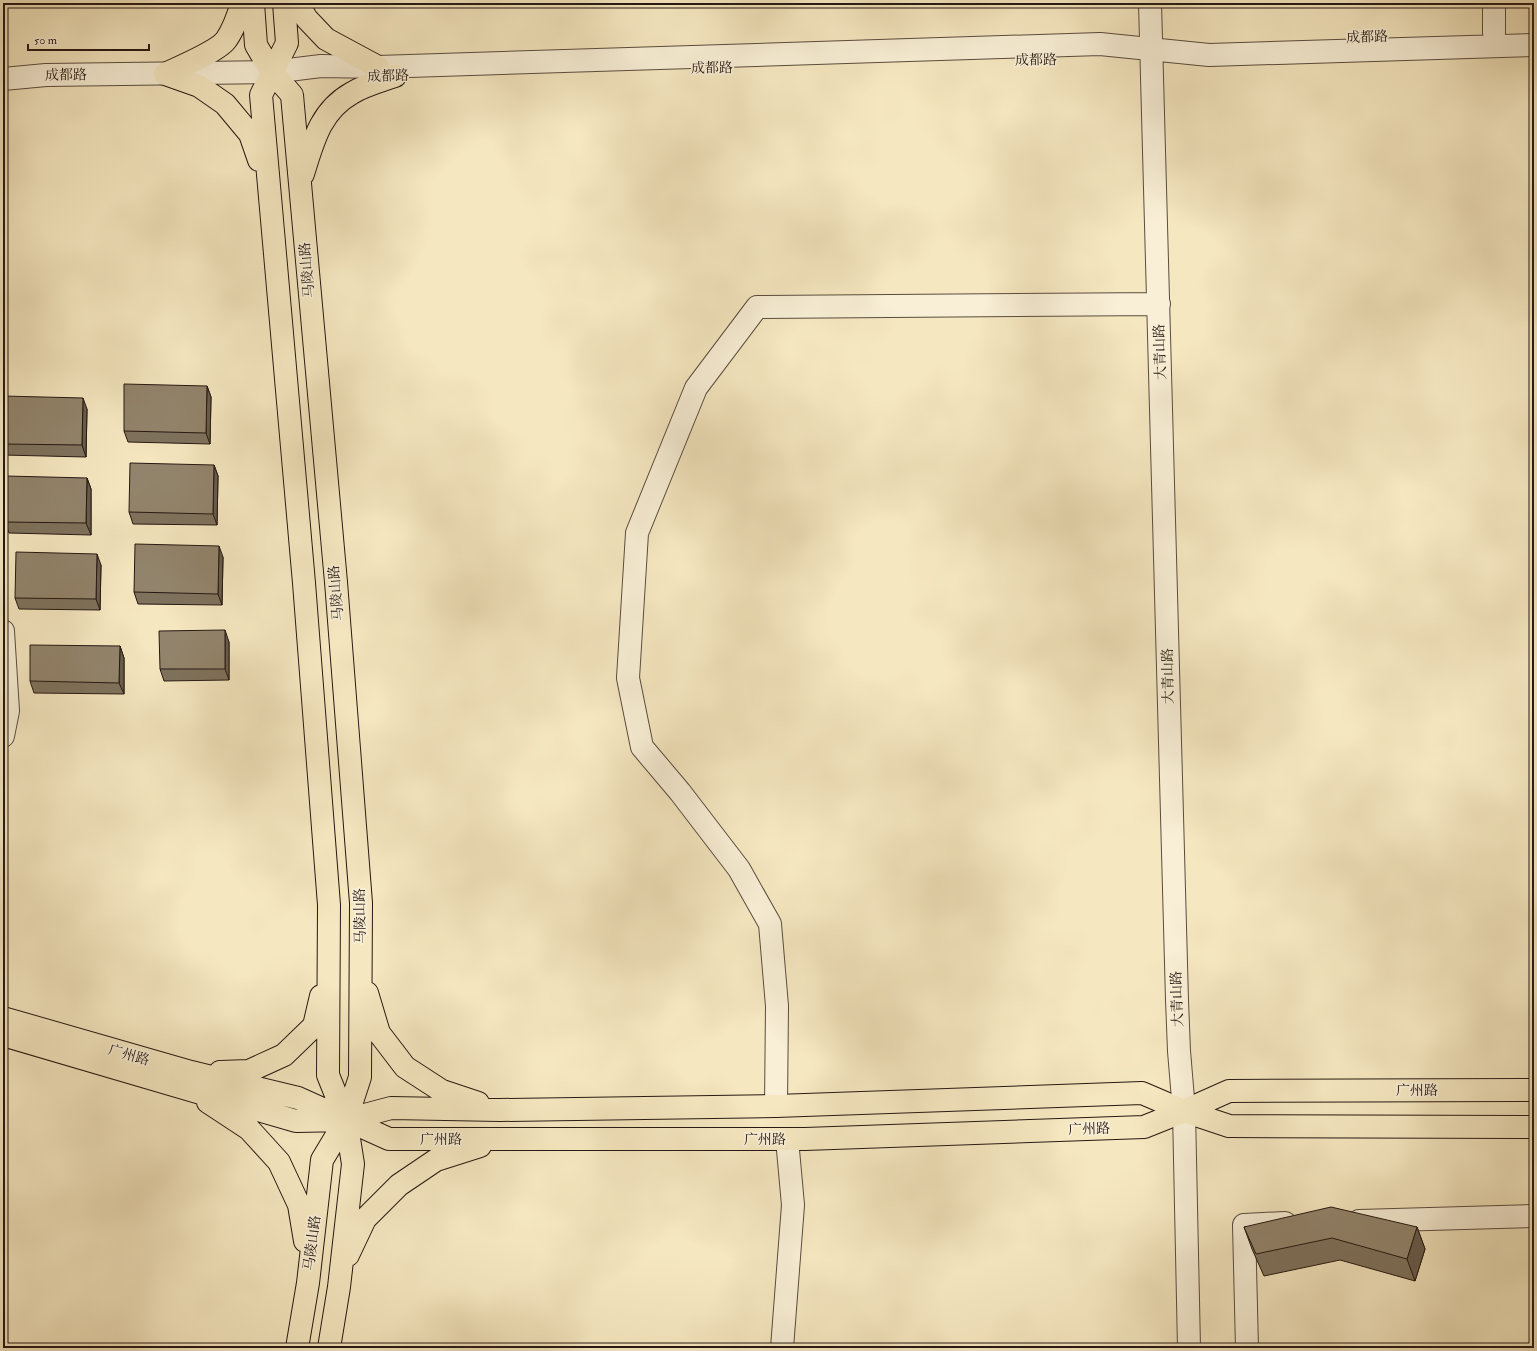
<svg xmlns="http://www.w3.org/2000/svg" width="1537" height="1351" font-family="'IM FELL Double Pica','Noto Serif SC',serif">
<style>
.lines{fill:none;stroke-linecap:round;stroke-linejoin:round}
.minor-casing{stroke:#5a4c3e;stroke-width:24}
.major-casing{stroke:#261812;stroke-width:24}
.minor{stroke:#f8efd6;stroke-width:22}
.major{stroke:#f5e7c0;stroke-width:22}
.wall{fill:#7e725d;stroke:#261812}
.shaded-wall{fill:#665c4c;stroke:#261812}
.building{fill:#92846c;stroke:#261812}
.labels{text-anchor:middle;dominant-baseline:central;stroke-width:3.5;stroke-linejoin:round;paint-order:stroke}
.street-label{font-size:14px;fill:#261812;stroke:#f8efd6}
</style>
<rect width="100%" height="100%" fill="#f5e7c0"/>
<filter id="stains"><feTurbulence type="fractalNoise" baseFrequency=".005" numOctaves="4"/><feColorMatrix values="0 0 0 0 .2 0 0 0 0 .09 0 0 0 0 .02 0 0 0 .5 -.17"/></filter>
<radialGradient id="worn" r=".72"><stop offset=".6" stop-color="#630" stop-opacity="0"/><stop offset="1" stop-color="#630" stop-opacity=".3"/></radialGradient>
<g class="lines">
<defs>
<path id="minor" d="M1150,3L1177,1000L1179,1051L1184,1111L1189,1348
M1494,3V33
M3,79L46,75L272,72L321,66L378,67L1100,44L1209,55L1534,45
M3,631L8,711L3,736
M776,1106L777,1006L770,924L739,869L680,792L642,747L628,678L637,533L696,388L757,307L1159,304
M1359,1221L1534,1216
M782,1348L793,1205L787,1139
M1247,1348L1244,1225L1285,1223"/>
<path id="major" d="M253,3L256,45L272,72L292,95L336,582L361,903L360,1077L346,1120L322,1160L308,1283L297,1348
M284,3L287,43L261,95L304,583L329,905L328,1075L346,1120L353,1164L339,1287L329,1348
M297,3L307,19L326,39L378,67
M165,74L199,86L225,104L250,134L259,160
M165,74C178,68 218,51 226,40C234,29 238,16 242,3
M303,174C313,142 320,111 352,93C365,85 381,81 395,76
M367,993L379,1033L405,1067L442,1091L478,1103
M3,1018L191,1072L298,1098L389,1139H805L1144,1127L1184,1111L1229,1091L1534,1090
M3,1035L296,1121L346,1120L391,1108L500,1110L776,1106L1142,1093L1184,1111L1229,1126L1534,1127
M220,1072L249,1071L284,1055L314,1026L321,996
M208,1102L249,1129L279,1162L299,1205L305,1241
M348,1255L365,1219L399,1185L436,1160L480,1146"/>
</defs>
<use href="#minor" class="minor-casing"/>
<use href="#major" class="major-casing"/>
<use href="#minor" class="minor"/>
<use href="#major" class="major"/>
</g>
<path class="wall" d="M207,386L211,397L210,444L128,442L124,431Z
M3,396L87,409L86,457L3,455Z
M214,465L218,476L217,525L133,524L129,512Z
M87,478L91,489V535L9,533L5,522Z
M223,557L222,605L138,604L134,592Z
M101,565L100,610L19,609L15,598Z
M229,642V680L164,681L160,669Z
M120,646L124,658V694L34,693L30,681Z
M1244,1227H1417L1425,1249L1415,1281L1340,1260L1264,1276L1252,1249Z"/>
<path class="shaded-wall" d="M207,386L211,397L210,444L206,433Z
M83,398L87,409L86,457L82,445Z
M214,465L218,476L217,525L213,514Z
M87,478L91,489V535L86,523Z
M219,546L223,557L222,605L218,594Z
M97,554L101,565L100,610L96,599Z
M225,630L229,642V680L225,669Z
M120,646L124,658V694L119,683Z
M1417,1227L1425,1249L1415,1281L1407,1259Z"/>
<path class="building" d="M124,384L207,386L206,433L124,431Z
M3,396L83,398L82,445L3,444Z
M130,463L214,465L213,514L129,512Z
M6,476L87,478L86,523L5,522Z
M135,544L219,546L218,594L134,592Z
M16,552L97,554L96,599L15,598Z
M225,630V669H160L159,631Z
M30,645L120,646L119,683L30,681Z
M1331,1207L1417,1227L1407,1259L1332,1238L1256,1254L1244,1227Z"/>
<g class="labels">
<g class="street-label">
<text transform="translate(1367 37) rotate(-2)">成都路</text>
<text transform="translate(1036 60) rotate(-1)">成都路</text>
<text transform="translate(712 68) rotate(-1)">成都路</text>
<text transform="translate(66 75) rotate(-1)">成都路</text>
<text transform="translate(388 76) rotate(-2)">成都路</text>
<text transform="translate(307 270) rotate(-95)">马陵山路</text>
<text transform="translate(1160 352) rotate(-92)">大青山路</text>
<text transform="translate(336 593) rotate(-95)">马陵山路</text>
<text transform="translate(1168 676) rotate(-91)">大青山路</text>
<text transform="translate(360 916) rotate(-91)">马陵山路</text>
<text transform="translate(1177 999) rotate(-92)">大青山路</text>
<text transform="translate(129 1055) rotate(16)">广州路</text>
<text x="1417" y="1090">广州路</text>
<text transform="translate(1089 1129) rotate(-2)">广州路</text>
<text x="441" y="1139">广州路</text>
<text x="765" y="1139">广州路</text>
<text transform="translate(312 1243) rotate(-83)">马陵山路</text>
</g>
</g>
<rect width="1537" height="1351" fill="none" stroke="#f5e7c0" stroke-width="16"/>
<rect x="4" y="4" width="1529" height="1343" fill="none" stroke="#261812" stroke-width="2"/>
<rect x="8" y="8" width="1521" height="1335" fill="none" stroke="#261812"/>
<path d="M28 44v6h121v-6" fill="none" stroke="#261812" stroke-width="2"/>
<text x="34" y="44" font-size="12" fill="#261812" stroke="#f8efd6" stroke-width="3" paint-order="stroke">50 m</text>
<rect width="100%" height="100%" filter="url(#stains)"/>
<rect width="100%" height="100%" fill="url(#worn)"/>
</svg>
